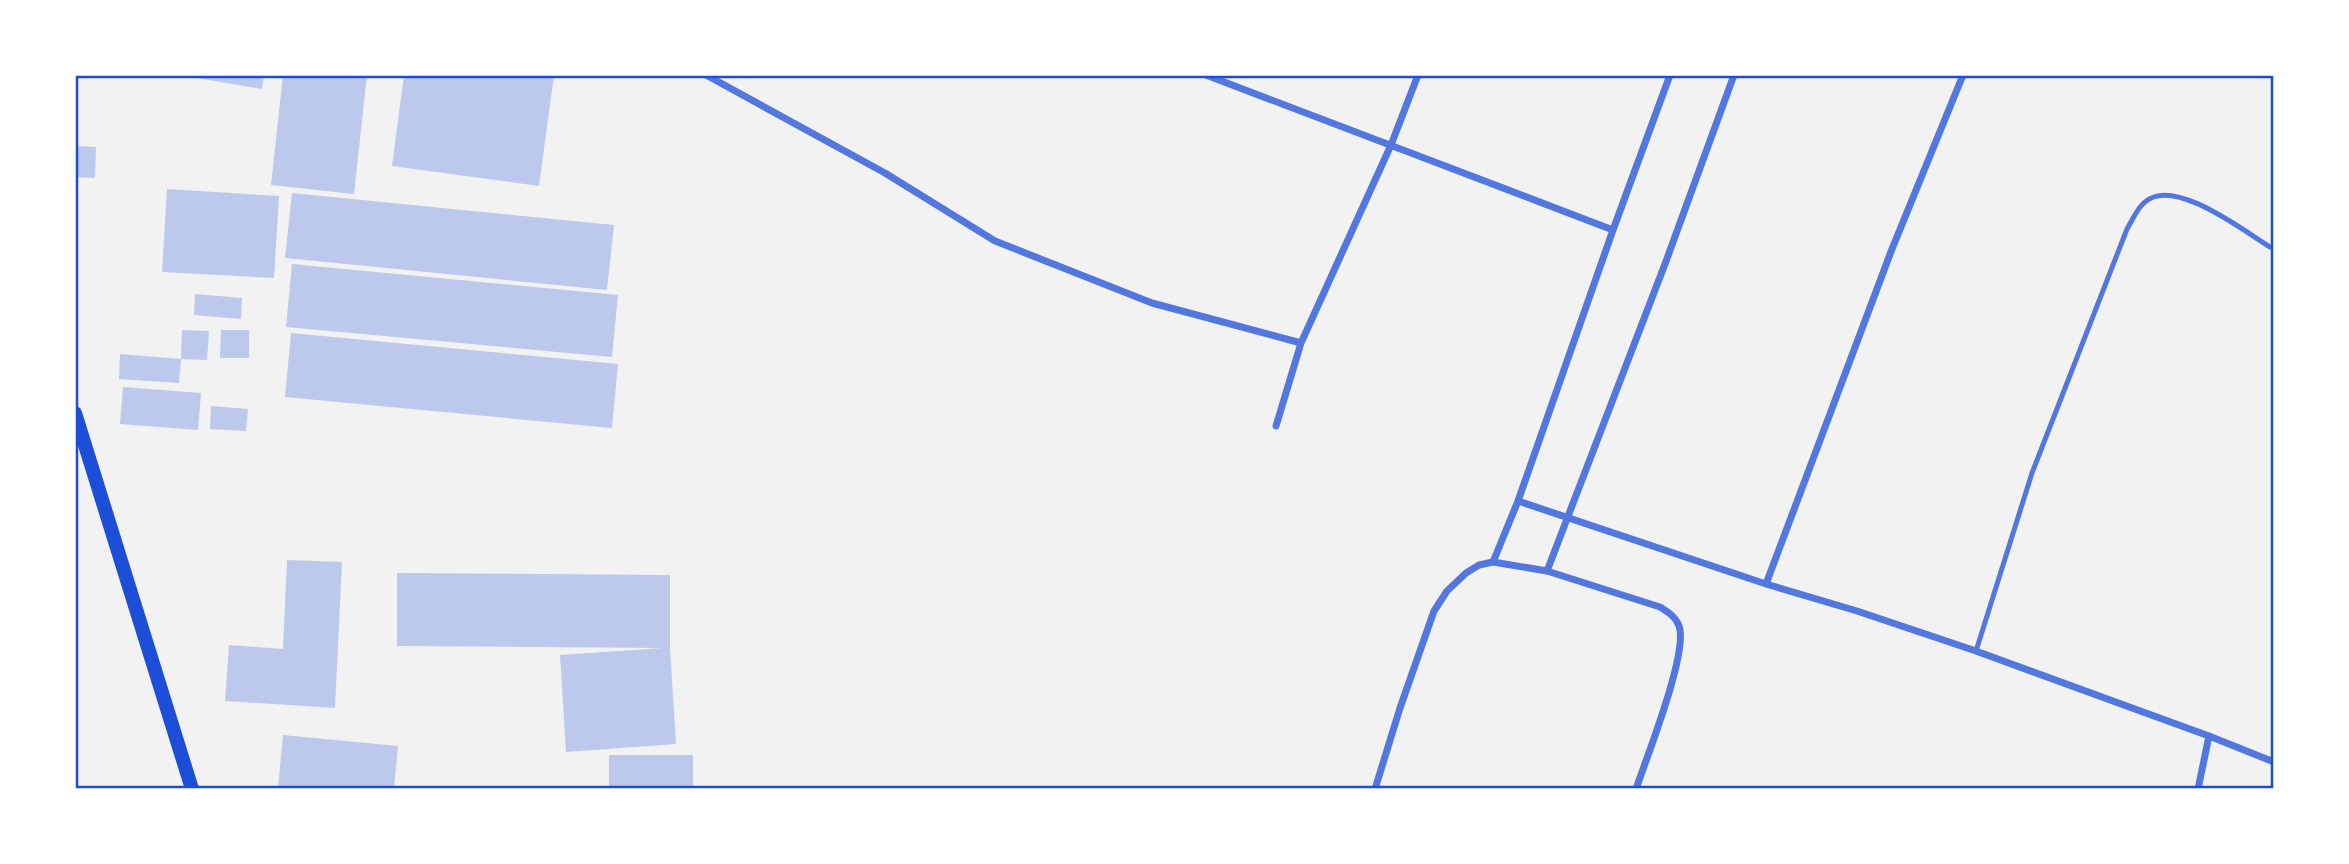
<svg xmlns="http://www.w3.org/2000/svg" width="2349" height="864" font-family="Overpass,sans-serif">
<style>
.building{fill:#bdc9ec}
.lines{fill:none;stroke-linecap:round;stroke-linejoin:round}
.service{stroke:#5277de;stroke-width:5}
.minor{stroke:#5277de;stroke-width:7}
.secondary{stroke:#1d4ed8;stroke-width:14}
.neatline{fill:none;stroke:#1d4ed8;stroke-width:2.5}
</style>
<rect width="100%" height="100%" fill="#f2f2f2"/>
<path class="building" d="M179,75H264L262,89Z
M283,75H367L354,194L271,185Z
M404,75H554L539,186L392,166Z
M75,146L96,147L95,178L75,177Z
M167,189L279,196L274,278L162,272Z
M292,193L614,225L607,290L285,258Z
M292,264L618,295L612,357L286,327Z
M195,294L242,298L241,319L194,315Z
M182,330L209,331L207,360L181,359Z
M221,330H249V358H220Z
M291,333L618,364L612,428L285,397Z
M120,354L181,359L179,383L119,379Z
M123,387L201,393L198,430L120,424Z
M211,406L248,409L246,431L210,429Z
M287,560L342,562L335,708L225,701L229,645L283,649Z
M397,573L670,575V648L676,744L566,752L560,655L663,648L397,646Z
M283,735L398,746L394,789H278Z
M609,755H693V789H609Z"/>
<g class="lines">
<path class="service" d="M1976,651L2032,473L2127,229C2132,221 2137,208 2145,202C2173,176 2244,231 2270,247"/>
<path class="minor" d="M706,75L885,173L995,241L1152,303L1301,343
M1206,75L1613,230
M1276,426L1301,343L1391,145L1418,75
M1518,501L1766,584L1857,611L1976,651L2209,736L2274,762
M1493,562L1518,501L1613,230L1670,75
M1547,571L1665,264L1734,75
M1766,584L1892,249L1963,75
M1375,789L1400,708L1434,611L1447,591L1466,573L1479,565L1493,562L1547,571L1660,607C1668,612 1676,617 1679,626C1689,651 1646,759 1636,789
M2198,789L2209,736"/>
<path class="secondary" d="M75,413L192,789"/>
</g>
<rect width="2349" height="864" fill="none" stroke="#ffffff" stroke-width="154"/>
<rect x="77" y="77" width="2195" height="710" class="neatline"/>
</svg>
